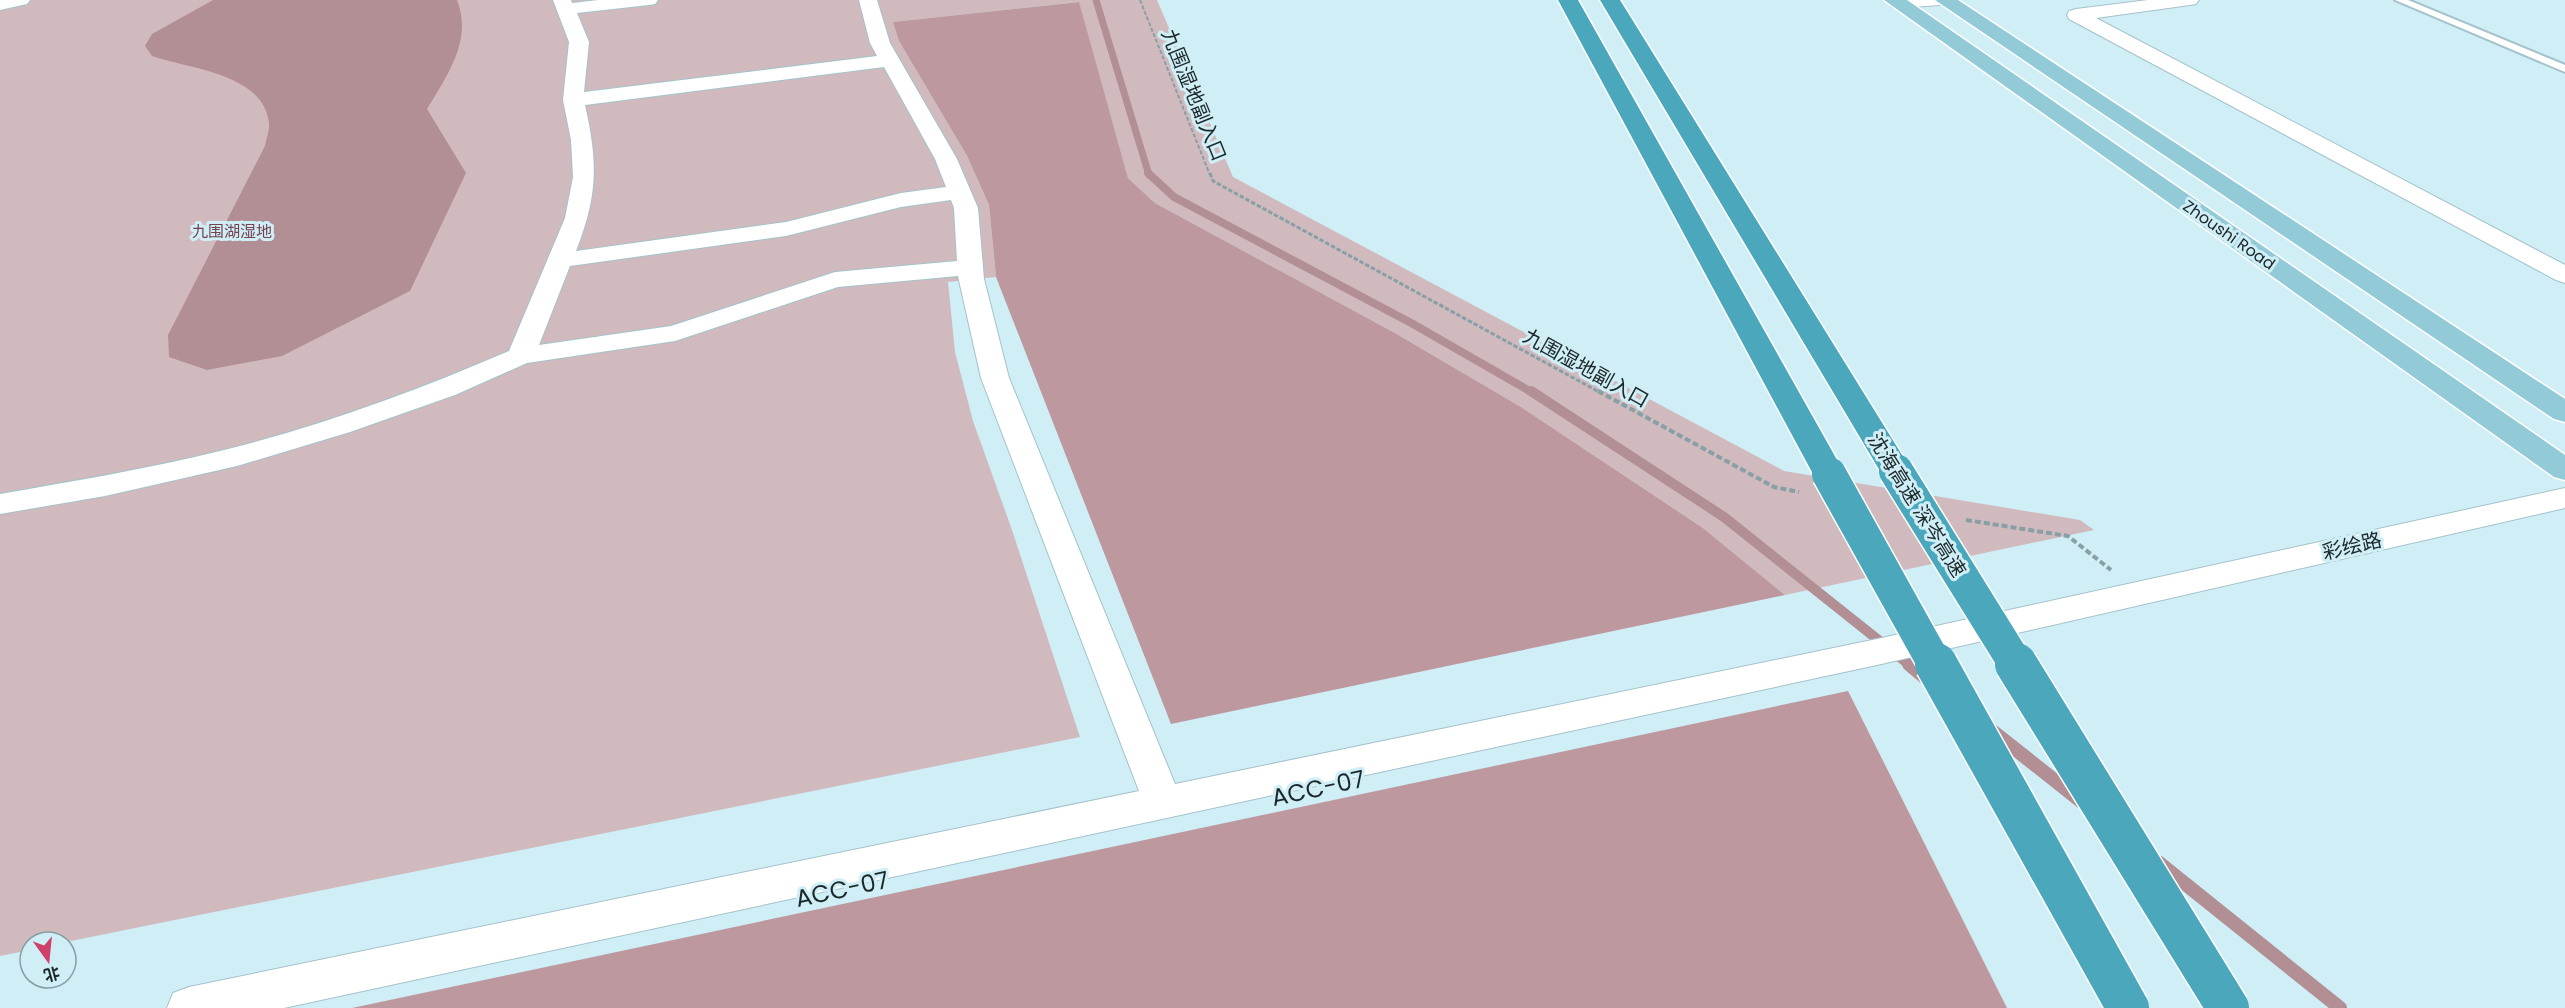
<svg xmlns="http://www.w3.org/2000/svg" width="2565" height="1008" font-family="Poppins,'Noto Sans SC',sans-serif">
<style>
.green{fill:#d1babe}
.forest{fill:#bd999f}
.water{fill:#b28f95}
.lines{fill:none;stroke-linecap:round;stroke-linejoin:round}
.stream-far3{stroke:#b28f95;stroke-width:7}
.stream-far2{stroke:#b28f95;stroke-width:8}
.stream-far1{stroke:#b28f95;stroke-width:10}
.stream{stroke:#b28f95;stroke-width:14}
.service-casing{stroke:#a4c2ca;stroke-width:4}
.minor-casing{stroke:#a4c2ca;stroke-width:2}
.primary-casing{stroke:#fff;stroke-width:3}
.motorway-casing{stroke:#fff;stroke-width:3}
.path-far2{stroke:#889fa5;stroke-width:2;stroke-dasharray:4 2;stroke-linecap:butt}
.path-far1{stroke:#889fa5;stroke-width:3;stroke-dasharray:4.5 2;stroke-linecap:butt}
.path{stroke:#889fa5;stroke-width:4;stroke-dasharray:6 3;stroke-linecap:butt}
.service{fill:#fff;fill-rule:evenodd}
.minor{fill:#fff;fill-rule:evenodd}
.primary{fill:#92cad7;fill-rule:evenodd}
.motorway{fill:#4aa7bc;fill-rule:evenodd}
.motorway-bridge-far1-casing{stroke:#fff;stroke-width:37;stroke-linecap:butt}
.motorway-bridge-casing{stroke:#fff;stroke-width:45;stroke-linecap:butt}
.motorway-bridge-far1{stroke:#4aa7bc;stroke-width:34}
.motorway-bridge{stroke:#4aa7bc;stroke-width:42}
.labels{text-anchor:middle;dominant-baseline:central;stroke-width:6;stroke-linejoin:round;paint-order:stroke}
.far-park-label{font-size:16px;fill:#76424e;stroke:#cfeef6}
.far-street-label{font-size:16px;fill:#1c272a;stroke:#cfeef6}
.street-label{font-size:20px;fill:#1c272a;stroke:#cfeef6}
.near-street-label{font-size:24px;fill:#1c272a;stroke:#cfeef6}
</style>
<rect width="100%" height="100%" fill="#cfeef6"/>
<path class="green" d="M0,0H1157L1233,177L1784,471L2080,520L2094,530L1785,595L1703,528L1521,407L1395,333L1155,203L1128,178L1078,2L894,22L899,41L967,156L989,205L996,277L948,282L955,352L973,421L1012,530L1080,737L66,942H30V950L0,956Z"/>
<path class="forest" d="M1079,2L1128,178L1155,203L1395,333L1521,407L1703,528L1785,595L1171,724L996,277L989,205L967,156L899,41L893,22Z
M1848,691L2007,1008H352Z"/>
<path class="water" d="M213,0H457C473,40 447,76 427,109L466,173L410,291L282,356L207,370L169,357L168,335L265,146C266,139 270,130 269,123C263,73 189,69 152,56L145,46L152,34Z"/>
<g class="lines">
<path class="stream-far3" d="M1096,0L1149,175"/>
<path class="stream-far2" d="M1148,173L1174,197L1413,324L1533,393"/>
<path class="stream-far1" d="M1531,391L1724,517L1911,666"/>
<path class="stream" d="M1909,664L1927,679
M1991,730L2082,802
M2158,862L2340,1008"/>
<defs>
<path id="service" d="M2395,0H2408L2565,65V72Z"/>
<path id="minor" d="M0,0H30L27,4L0,10Z
M553,0H571L572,3L598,0H658L655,4L649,5L577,13L589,42L584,92L877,56L870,43L859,0H877L890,43L957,159L978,208L984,279L1009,378L1175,784L1877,639L2565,488V508L1877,665L284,1008H167L173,993L189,987L1139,791L981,378L958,276L838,287L675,341L527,363L455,395L350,432L237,466L105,496L0,514V494C74,481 147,469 220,451C319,427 416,391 509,351L565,218L573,177L571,140L563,100L569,42ZM884,67L935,159L946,187L901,193L786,222L576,251C598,195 598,163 585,105ZM951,200L954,208L957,261L835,272L671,326L539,345L570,266L786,236L901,207Z
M1891,0H1949L1946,4L1940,5L1898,8L1892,7L1889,3Z
M2148,0H2199L2196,4L2190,5L2096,18L2565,265V283L2556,280L2069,19L2067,15L2069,11L2076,9Z"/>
<path id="primary" d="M1884,0H1907L2565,455V480L2554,477Z
M1935,0H1958L2565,399V422L2554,419Z"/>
<path id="motorway" d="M1558,0H1578L1845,474L1840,481L1829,484L1818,481L1813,474Z
M1600,0H1620L1912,471L1907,478L1896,481L1885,478L1880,471Z"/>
</defs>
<use href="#service" class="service-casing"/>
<use href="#minor" class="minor-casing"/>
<use href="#primary" class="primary-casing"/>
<use href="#motorway" class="motorway-casing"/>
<path class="path-far2" d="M1140,0L1210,175"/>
<path class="path-far1" d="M1210,173L1213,181L1601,393"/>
<path class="path" d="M1598,391L1774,487L1799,492
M1966,520L2068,536L2111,570"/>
<use href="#service" class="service"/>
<use href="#minor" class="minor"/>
<use href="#primary" class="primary"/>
<use href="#motorway" class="motorway"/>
<defs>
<path id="motorway-bridge-far1" d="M1896,471L2017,666
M1829,474L1936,666"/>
<path id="motorway-bridge" d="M1936,664L2128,1008
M2016,664L2228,1008"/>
</defs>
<use href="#motorway-bridge-far1" class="motorway-bridge-far1-casing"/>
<use href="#motorway-bridge" class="motorway-bridge-casing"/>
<use href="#motorway-bridge-far1" class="motorway-bridge-far1"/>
<use href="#motorway-bridge" class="motorway-bridge"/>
</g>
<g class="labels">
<g class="far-park-label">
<text x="232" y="231">九围湖湿地</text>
</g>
<g class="far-street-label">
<text transform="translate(2229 235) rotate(35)">Zhoushi Road</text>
</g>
<g class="street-label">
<text transform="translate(1194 95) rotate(68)">九围湿地副入口</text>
<text transform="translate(1586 368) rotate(29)">九围湿地副入口</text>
<text transform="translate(1917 505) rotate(58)">沈海高速 深岑高速</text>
<text transform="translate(2352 546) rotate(-13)">彩绘路</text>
</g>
<g class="near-street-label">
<text transform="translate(1318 788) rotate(-12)">ACC-07</text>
<text transform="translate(842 889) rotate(-12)">ACC-07</text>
</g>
</g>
<g transform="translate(48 960) rotate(165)"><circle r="28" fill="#cfeef6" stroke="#879ea4" stroke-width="1.5"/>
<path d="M0-4.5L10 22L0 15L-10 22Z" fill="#cf416b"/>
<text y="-9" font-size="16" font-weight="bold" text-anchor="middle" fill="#1c272a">北</text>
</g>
</svg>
